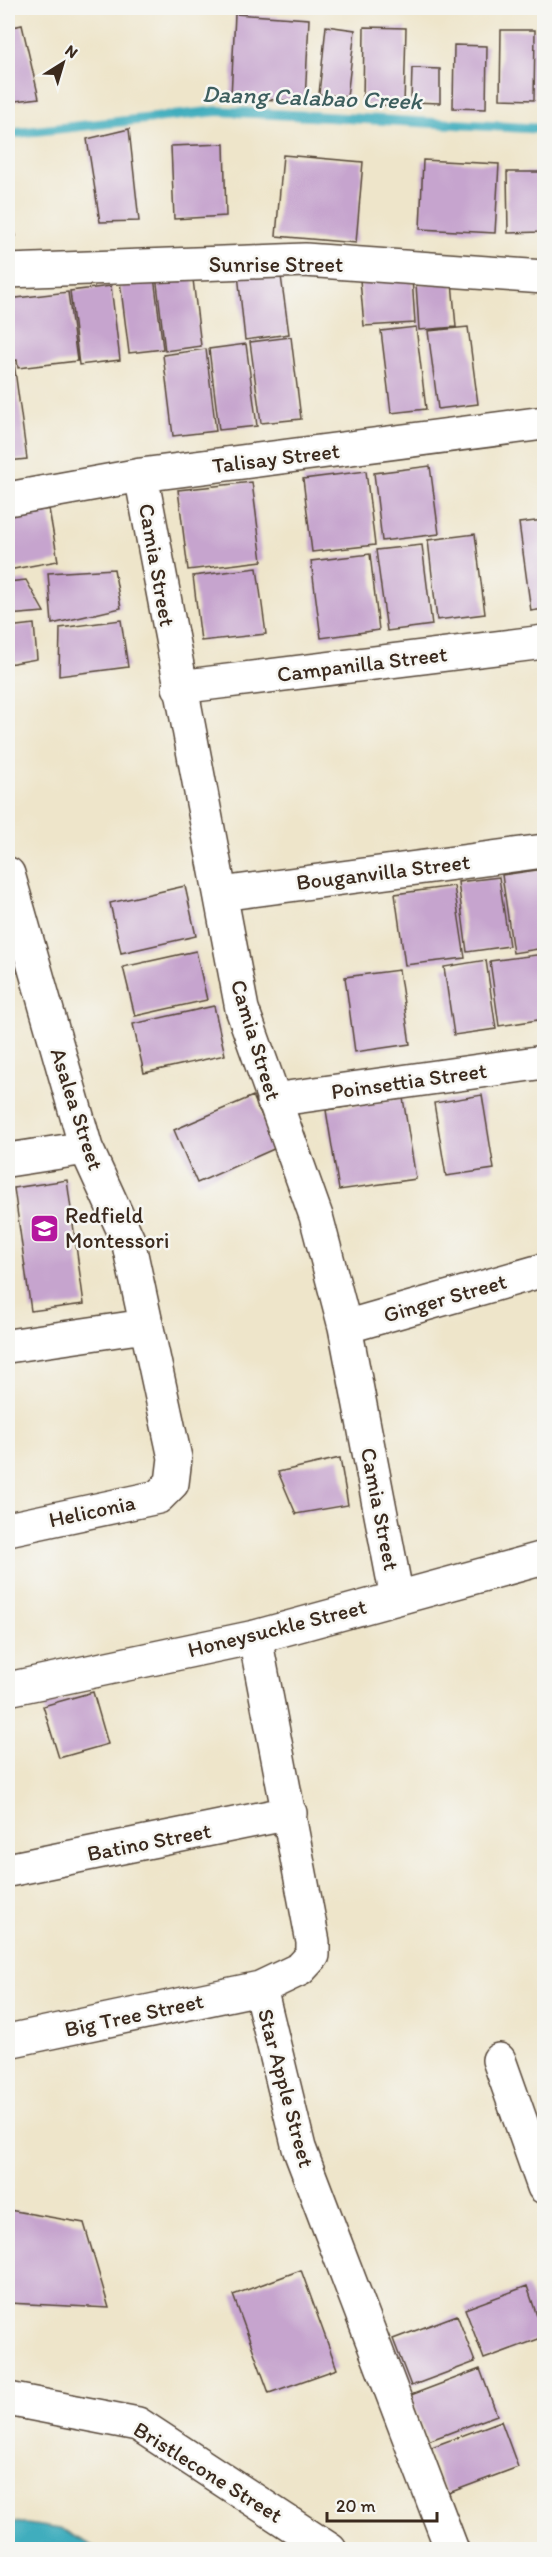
<svg xmlns="http://www.w3.org/2000/svg" width="552" height="2557" font-family="Itim,sans-serif">
<style>
.water{fill:#3fadbd;stroke:#3d6c6e;stroke-width:1.5}
.lines{fill:none;stroke-linecap:round;stroke-linejoin:round}
.stream{stroke:#3fadbd;stroke-width:10}
.building{fill:#c6a4ce}
.street-casing{stroke:#564638;stroke-width:36}
.street{stroke:#fff;stroke-width:33}
.labels{text-anchor:middle;dominant-baseline:central;stroke-width:5;stroke-linejoin:round;paint-order:stroke}
.street-label{font-size:22px;fill:#3b2a1e;stroke:#f6f6f2}
.poi-label{font-size:22px;fill:#3b2a1e;stroke:#f6f6f2;text-anchor:start}
.water-label{font-size:24px;font-style:italic;fill:#3d5e5e;stroke:#f6f6f2}
</style>
<rect width="100%" height="100%" fill="#f6f6f2"/>
<filter id="ink" filterUnits="userSpaceOnUse"><feTurbulence type="fractalNoise" baseFrequency=".0167" numOctaves="2"/><feDisplacementMap in="SourceGraphic" scale="12" xChannelSelector="R" yChannelSelector="G"/><feConvolveMatrix kernelMatrix="1 2 1 2 8 2 1 2 1" color-interpolation-filters="sRGB"/></filter>
<filter id="wash" filterUnits="userSpaceOnUse"><feTurbulence type="fractalNoise" baseFrequency=".008" numOctaves="4" result="noise"/><feDisplacementMap in="SourceGraphic" scale="24" xChannelSelector="R" yChannelSelector="G"/><feGaussianBlur stdDeviation="1.35" result="paint"/><feColorMatrix in="noise" values="0 0 0 0 0 0 0 0 0 0 0 0 0 0 0 0 0 1.4 0 .05"/><feComposite in="paint" operator="in"/></filter>
<g filter="url(#wash)">
<rect width="100%" height="100%" fill="#eee5ca"/>
<path class="water" d="M8,2521L60,2529L98,2549H8Z"/>
<g class="lines">
<path class="stream" d="M8,134L218,111L544,129"/>
</g>
<g id="blocks">
<path class="building" d="M235,14L309,19L305,102L231,97Z
M22,25L39,98L8,102V28Z
M326,26L355,30L347,97L319,94Z
M364,27L406,28L404,106L363,104Z
M501,30H535L534,100L500,99Z
M454,45L487,46L486,109L453,108Z
M412,68L440,69V103L411,102Z
M129,129L139,221L100,222L87,139Z
M224,144L226,216L174,219L171,146Z
M283,155L363,162L356,243L276,236Z
M423,160L499,164L495,233L420,229Z
M507,172H540L541,232L508,233Z
M8,204L16,236L8,237Z
M280,269L289,334L245,340L238,274Z
M192,271L201,346L165,351L156,275Z
M154,277L163,349L129,353L120,281Z
M412,277L415,323L364,326L360,280Z
M452,282L456,327L419,330L416,284Z
M111,286L120,360L79,365L70,291Z
M68,292L77,361L18,368L17,360L8,361V299Z
M416,327L426,409L391,413L381,331Z
M468,327L478,404L438,409L428,331Z
M291,337L301,419L261,423L250,342Z
M246,344L257,426L219,430L209,349Z
M206,349L216,431L173,436L163,355Z
M14,363L27,459L8,461V364Z
M430,466L439,534L382,541L374,473Z
M366,471L375,545L312,552L303,479Z
M252,482L262,561L188,570L178,490Z
M49,509L58,561L8,570V516Z
M544,520V609L531,611L519,523Z
M475,534L485,614L437,620L428,540Z
M422,545L432,625L387,631L376,550Z
M370,554L379,630L321,638L311,561Z
M257,568L266,634L201,641L193,576Z
M114,569L121,608L52,624L48,573Z
M26,580L44,612L8,615V582Z
M121,620L128,667L59,676L60,628Z
M34,624L37,659L8,664V627Z
M544,869V948L513,953L502,875Z
M499,877L509,946L467,952L458,882Z
M185,886L196,936L121,953L110,903Z
M454,886L465,958L405,965L395,894Z
M196,951L207,1000L135,1016L123,967Z
M544,954V1019L499,1026L490,961Z
M486,960L496,1029L454,1035L444,967Z
M399,970L410,1044L355,1052L345,977Z
M214,1006L225,1055L144,1073L133,1024Z
M482,1095L494,1169L446,1176L434,1103Z
M253,1096L276,1148L197,1183L174,1130Z
M403,1098L416,1179L339,1190L326,1110Z
M67,1180L84,1304L31,1311L14,1188Z
M340,1458L348,1505L296,1514L278,1472Z
M93,1692L108,1744L59,1758L43,1706Z
M9,2210L84,2223L109,2308L8,2303Z
M301,2270L337,2369L269,2393L233,2295Z
M527,2286L544,2337L484,2359L465,2309Z
M457,2315L475,2362L411,2386L393,2339Z
M480,2369L497,2415L428,2441L411,2395Z
M501,2421L518,2467L446,2494L429,2448Z"/>
</g>
</g>
<g filter="url(#ink)">
<use href="#blocks" fill-opacity="0" stroke="#564638" stroke-width="1.5"/>
<g class="lines">
<defs>
<path id="street" d="M8,271L305,260L544,277
M141,475L242,1009L316,1216L345,1327L397,1598
M8,499L141,475L544,423
M179,687L544,642
M8,874L86,1148L128,1240L175,1458L172,1483L158,1497L8,1529
M221,894L544,851
M273,1100L544,1062
M8,1160L86,1148
M345,1327L544,1270
M8,1346L145,1326
M255,1637L313,1942V1955L300,1969L260,1988L299,2148L452,2550
M8,1689L255,1637L544,1558
M8,1870L290,1813
M8,2041L260,1988
M499,2060L544,2187
M8,2399L138,2424L330,2550"/>
</defs>
<use href="#street" class="street-casing"/>
<use href="#street" class="street"/>
</g>
</g>
<defs>
<symbol id="school-square" viewBox="-11 -11 22 22"><rect x="-9" y="-9" width="18" height="18" rx="4" fill="#b5179e" stroke="#f6f6f2"/><path d="M0-5L7-2L0 1L-7-2ZM-4 1L0 2.5L4 1V4Q0 6-4 4Z" fill="#fff"/></symbol>
</defs>
<g fill-rule="evenodd">
<use href="#school-square" x="28" y="1212" width="33" height="33"/>
</g>
<g class="labels">
<g class="street-label">
<text x="276" y="264">Sunrise Street</text>
<text transform="translate(276 458) rotate(-7)">Talisay Street</text>
<text transform="translate(157 565) rotate(80)">Camia Street</text>
<text transform="translate(362 664) rotate(-7)">Campanilla Street</text>
<text transform="translate(383 872) rotate(-7)">Bouganvilla Street</text>
<text transform="translate(256 1040) rotate(73)">Camia Street</text>
<text transform="translate(409 1081) rotate(-8)">Poinsettia Street</text>
<text transform="translate(77 1109) rotate(72)">Asalea Street</text>
<text transform="translate(445 1298) rotate(-16)">Ginger Street</text>
<text transform="translate(380 1509) rotate(79)">Camia Street</text>
<text transform="translate(92 1511) rotate(-12)">Heliconia</text>
<text transform="translate(277 1628) rotate(-14)">Honeysuckle Street</text>
<text transform="translate(149 1842) rotate(-11)">Batino Street</text>
<text transform="translate(134 2015) rotate(-12)">Big Tree Street</text>
<text transform="translate(286 2088) rotate(75)">Star Apple Street</text>
<text transform="translate(208 2472) rotate(32)">Bristlecone Street</text>
</g>
<g class="poi-label">
<text x="65" y="1215">Redfield<tspan x="65" dy="25">Montessori</tspan></text>
</g>
<g class="water-label">
<text transform="translate(312 97) rotate(2)">Daang Calabao Creek</text>
</g>
</g>
<rect width="552" height="2557" fill="none" stroke="#f6f6f2" stroke-width="30"/>
<g transform="translate(63 63) rotate(37)" stroke="#f6f6f2" stroke-width="4.5" paint-order="stroke">
<path d="M0-4.5L10 22L0 15L-10 22Z" fill="#3b2a1e"/>
<text y="-9" font-size="16" font-weight="bold" text-anchor="middle" fill="#3b2a1e">N</text>
</g>
<path d="M327 2512v9h110v-9" fill="none" stroke="#3b2a1e" stroke-width="3"/>
<text x="336" y="2512" font-size="18" fill="#3b2a1e" stroke="#f6f6f2" stroke-width="4.5" paint-order="stroke">20 m</text>
</svg>
